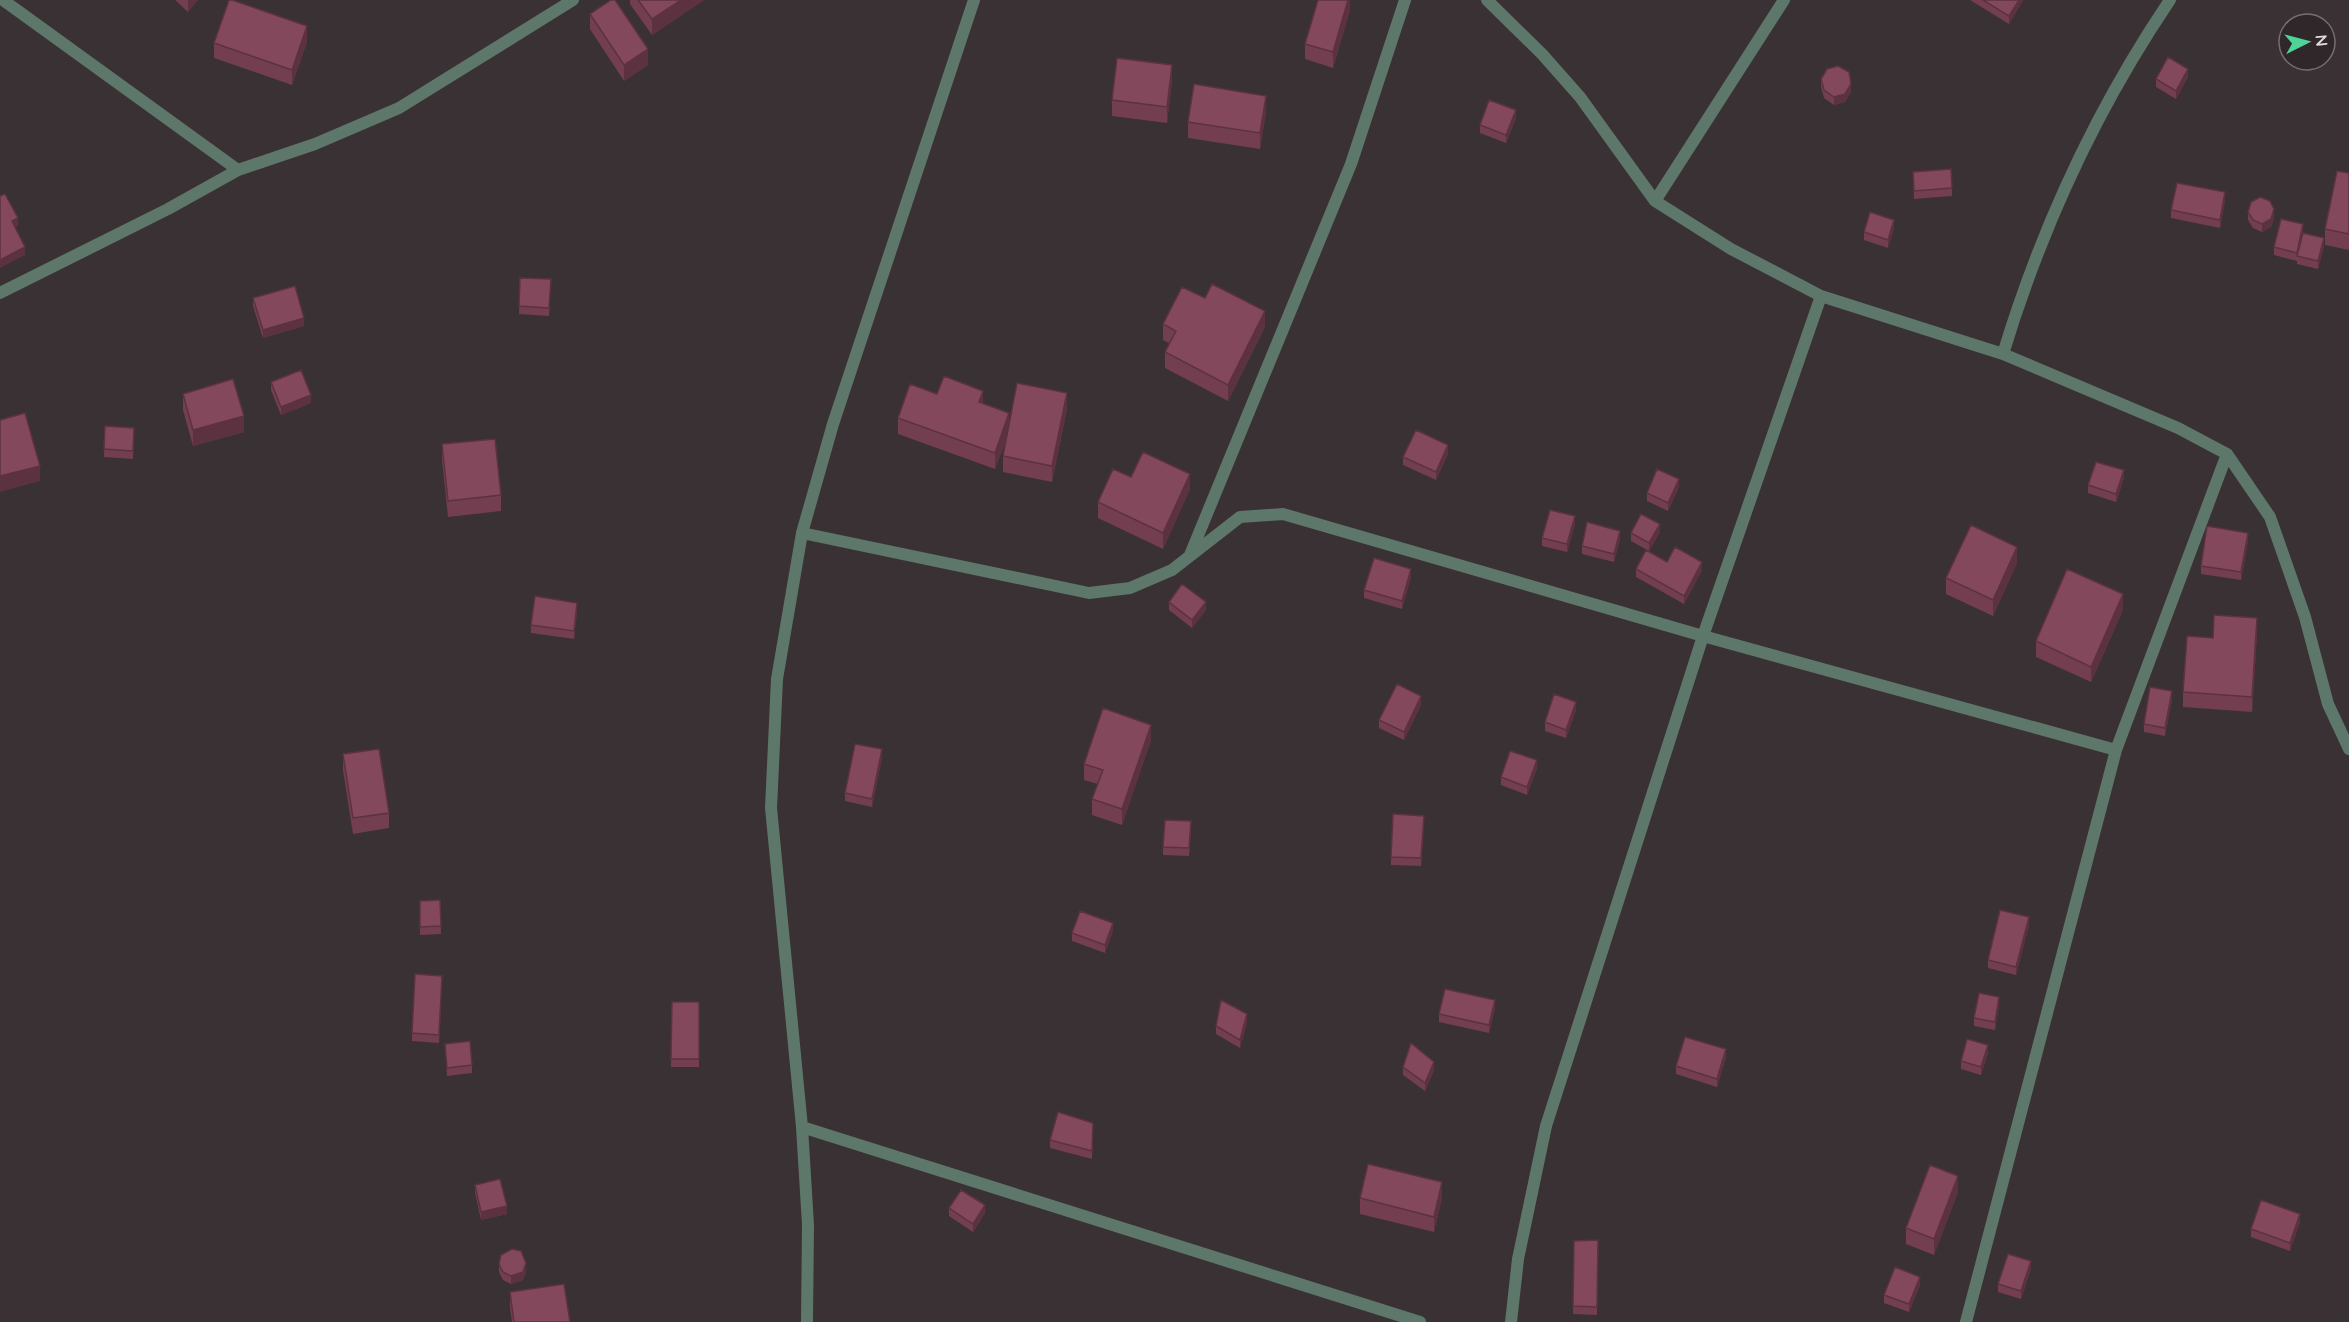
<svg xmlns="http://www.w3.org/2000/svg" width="2349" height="1322" font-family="Quicksand,sans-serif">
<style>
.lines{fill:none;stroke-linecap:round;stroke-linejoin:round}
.street{stroke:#5d786a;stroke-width:12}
.wall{fill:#723e50}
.shaded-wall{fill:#5c3241}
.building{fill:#84485d;stroke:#5c3241;stroke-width:1.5}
</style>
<rect width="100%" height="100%" fill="#3a3134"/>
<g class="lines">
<path class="street" d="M3,0L238,170L315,144L399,108L573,0
M1487,0L1542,54L1580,97L1655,201L1731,249L1821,296L2003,354L2178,428L2227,454L2270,517L2305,617L2328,704L2349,749
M1655,201L1784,0
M0,293L168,209L238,170
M2003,354C2041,229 2097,108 2170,0
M802,533L1089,593L1130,588L1172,570L1240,517L1283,514L1703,636L2116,750
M1190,555L1351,164L1405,0
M802,1127L1420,1322
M807,1322L808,1225L802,1127L771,808L777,679L802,533L833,424L974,0
M1511,1322L1518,1259L1546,1126L1703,636L1821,296
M1966,1322L2116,750L2227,454"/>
</g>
<path class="wall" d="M175,0H198L188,12Z
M630,0H704L652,35L630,4Z
M1350,0V10L1333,68L1305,59V44Z
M1970,0H2023L2009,24Z
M590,14L648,65L624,81L590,29Z
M307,42L292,85L214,58V43Z
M2188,77L2176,99L2156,87V79Z
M1821,79L1851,92L1845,102L1834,105L1824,98L1821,87Z
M1172,81L1167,123L1112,116V100Z
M1266,112L1260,149L1188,138V122Z
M1516,118L1506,143L1480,133V125Z
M1913,172L1952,188V196L1914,199Z
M2349,173V250L2325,245V229Z
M2225,200L2220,228L2171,218V210Z
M2248,212L2274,218L2271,227L2262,232L2253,228L2248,220Z
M1894,228L1888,248L1864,240V232Z
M2303,233L2324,246L2318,269L2297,264V260V261L2274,255V247Z
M520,278L551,279L549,316L519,314Z
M253,298L304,326L263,338L253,306Z
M1205,298L1265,327L1228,401L1165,368V352L1169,343L1163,340V324Z
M271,382L311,403L281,415L271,390Z
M183,394L244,432L193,446L183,410Z
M937,394L983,404L1009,423L1067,409L1052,482L1003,472V456L1007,437L995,469L898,434V418Z
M105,426L134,428L133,459L104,457Z
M442,444L501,495V511L448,517L442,460Z
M1448,454L1436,480L1403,465V457Z
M1131,477L1190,489L1163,549L1098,518V502Z
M2124,478L2116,502L2088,493V485Z
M1679,487L1668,511L1647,501V493Z
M1575,524L1567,552L1542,546V538Z
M1660,532L1649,551L1631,541V533Z
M1620,539L1614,562L1582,554V546Z
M2248,541L2241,580L2201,574V566Z
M1667,562L1702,570L1684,604L1636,577V569Z
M2017,563L1993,616L1946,594V578Z
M1411,577L1402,609L1364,598V590Z
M1169,602L1206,610L1192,628L1169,610Z
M2123,610L2091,682L2036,657V641Z
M577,611L574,639L531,633V625Z
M2257,634L2252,712L2183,707V692L2213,638Z
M2172,699L2165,736L2144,732V724Z
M1421,705L1404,740L1379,728V720Z
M1576,710L1566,738L1545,731V722Z
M1151,740L1122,825L1092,815V799L1098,784L1084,780V764Z
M343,754L389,813V828L353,834L343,770Z
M882,757L872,807L845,801V793Z
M1537,768L1527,795L1501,785V777Z
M1424,824L1421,866L1391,865V857Z
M1191,829L1189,856L1163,855V847Z
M440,900L441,934L420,935V901Z
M2029,925L2016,975L1988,968V960Z
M1113,931L1105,953L1072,941V933Z
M442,976L439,1043L412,1041V1033Z
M672,1002H699V1067H671Z
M1999,1005L1995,1030L1974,1026V1018Z
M1495,1008L1489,1033L1439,1022V1014Z
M1247,1022L1240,1048L1216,1034V1026Z
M445,1044L472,1065V1073L447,1076Z
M1988,1053L1981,1075L1961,1069V1061Z
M1726,1057L1717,1087L1676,1074V1066Z
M1403,1067L1434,1070L1425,1091L1403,1075Z
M1093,1123L1092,1159L1050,1148V1140Z
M475,1185L507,1214L481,1220L475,1193Z
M1958,1192L1934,1255L1906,1244V1228Z
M1360,1198H1442L1434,1232L1360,1214Z
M949,1208L985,1213L973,1232L949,1216Z
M2300,1222L2290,1251L2251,1237V1229Z
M1598,1240L1597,1315L1573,1314L1574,1241Z
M499,1264L526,1271L523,1280L511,1284L503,1280L499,1272Z
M2031,1269L2021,1299L1998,1292V1284Z
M1920,1285L1909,1312L1884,1303V1295Z
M510,1292L570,1322H512L510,1308Z"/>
<path class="shaded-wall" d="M188,0H198L188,12Z
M681,0H704L652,35V19Z
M1348,0H1350V10L1333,68V52Z
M2019,0H2023L2009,24V16Z
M307,26V42L292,85V70Z
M648,49V65L624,81V65Z
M1172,65V81L1167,123V107Z
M2188,69V77L2176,99V91Z
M1851,84V92L1845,102L1834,105V97Z
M1266,96V112L1260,149V133Z
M1516,110V118L1506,143V135Z
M2225,192V200L2220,228V220Z
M2274,209V218L2271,227L2262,232V224Z
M18,218V226L12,229V221Z
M1894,220V228L1888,248V240Z
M2303,224V232L2298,256H2297V261V253Z
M2324,238V246L2318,269V261Z
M25,247V255L0,268V260Z
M1265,311V327L1228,401V385Z
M304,318V326L263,338V330Z
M983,391V406L979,402Z
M1067,393V409L1052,482V466Z
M311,395V403L281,415V407Z
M1009,413V429L995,469V453Z
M244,416V432L193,446V430Z
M1448,445V454L1436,480V472Z
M40,466V481L0,492V476Z
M2124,470V478L2116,502V494Z
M1190,474V489L1163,549V533Z
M1679,479V487L1668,511V503Z
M1575,516V524L1567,552V544Z
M1660,524V532L1649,551V543Z
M1620,531V539L1614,562V554Z
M2248,533V541L2241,580V572Z
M2017,547V563L1993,616V600Z
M1702,562V570L1684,604V596Z
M1411,569V577L1402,609V601Z
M2123,594V610L2091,682V667Z
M1206,602V610L1192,628V620Z
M577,603V611L574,639V631Z
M2257,618V634L2252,712V697Z
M2172,691V699L2165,736V728Z
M1421,696V705L1404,740V732Z
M1576,702V710L1566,738V730Z
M1151,725V740L1122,825V809Z
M882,749V757L872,807V799Z
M1537,760V768L1527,795V787Z
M2029,917V925L2016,975V967Z
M1113,923V931L1105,953V945Z
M1999,997V1005L1995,1030V1022Z
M1495,1000V1008L1489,1033V1025Z
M1247,1014V1022L1240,1048V1040Z
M1988,1045V1053L1981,1075V1067Z
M1726,1049V1057L1717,1087V1079Z
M1434,1062V1070L1425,1091V1083Z
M1958,1176V1192L1934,1255V1239Z
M1442,1182V1198L1434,1232V1217Z
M985,1205V1213L973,1232V1224Z
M507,1206V1214L481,1220V1212Z
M2300,1214V1222L2290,1251V1243Z
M2031,1261V1269L2021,1299V1291Z
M526,1263V1271L523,1280L511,1284V1276Z
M1920,1277V1285L1909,1312V1304Z"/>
<path class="building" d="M229,0H232L307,26L292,70L214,43Z
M611,0H615L648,49L624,65L590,14Z
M638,0H681L652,19Z
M1318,0H1348L1333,52L1305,44Z
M1983,0H2019L2009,16Z
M2168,57L2188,69L2176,91L2156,79Z
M1117,58L1172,65L1167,107L1112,100Z
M1838,66L1849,72L1851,84L1845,94L1834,97L1824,90L1821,79L1827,69Z
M1194,84L1266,96L1260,133L1188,122Z
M1489,100L1516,110L1506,135L1480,125Z
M1951,169L1952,188L1914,191L1913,172Z
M2337,171L2349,173V234L2325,229Z
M2177,183L2225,192L2220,220L2171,210Z
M5,194L18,218L12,221L25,247L0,260V196Z
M2260,197L2270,201L2274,209L2271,219L2262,224L2253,220L2248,212L2251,202Z
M1870,212L1894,220L1888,240L1864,232Z
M2281,219L2303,224L2297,253L2274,247Z
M2303,233L2324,238L2318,261L2297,256Z
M520,278L551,279L549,308L519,306Z
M1212,284L1265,311L1228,385L1165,352L1176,331L1163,324L1182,287L1205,298Z
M295,286L304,318L263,330L253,298Z
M301,370L311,395L281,407L271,382Z
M944,376L983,391L979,402L1009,413L995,453L898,418L910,384L937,394Z
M233,379L244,416L193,430L183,394Z
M1017,383L1067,393L1052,466L1003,456Z
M25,413L40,466L0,476V420Z
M105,426L134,428L133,451L104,449Z
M1416,430L1448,445L1436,472L1403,457Z
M495,439L501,495L448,501L442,444Z
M1143,452L1190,474L1163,533L1098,502L1113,469L1131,477Z
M2096,462L2124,470L2116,494L2088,485Z
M1657,469L1679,479L1668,503L1647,493Z
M1550,510L1575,516L1567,544L1542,538Z
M1641,514L1660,524L1649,543L1631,533Z
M1587,522L1620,531L1614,554L1582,546Z
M1971,525L2017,547L1993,600L1946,578Z
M2207,526L2248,533L2241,572L2201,566Z
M1675,547L1702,562L1684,596L1636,569L1646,550L1667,562Z
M1374,558L1411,569L1402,601L1364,590Z
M2067,569L2123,594L2091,667L2036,641Z
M1182,584L1206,602L1192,620L1169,602Z
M535,596L577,603L574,631L531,625Z
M2214,615L2257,618L2252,697L2183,692L2187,636L2213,638Z
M1397,684L1421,696L1404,732L1379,720Z
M2150,687L2172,691L2165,728L2144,724Z
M1554,694L1576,702L1566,730L1545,722Z
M1103,708L1151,725L1122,809L1092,799L1103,770L1084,764Z
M855,744L882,749L872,799L845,793Z
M379,749L389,813L353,818L343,754Z
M1510,751L1537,760L1527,787L1501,777Z
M1393,814L1424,816L1421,858L1391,857Z
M1165,820L1191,821L1189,848L1163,847Z
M440,900L441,926L420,927V901Z
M2000,910L2029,917L2016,967L1988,960Z
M1080,911L1113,923L1105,945L1072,933Z
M415,974L442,976L439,1035L412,1033Z
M1445,989L1495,1000L1489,1025L1439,1014Z
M1979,993L1999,997L1995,1022L1974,1018Z
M1221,1000L1247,1014L1240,1040L1216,1026Z
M672,1002H699V1059H671Z
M1685,1037L1726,1049L1717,1079L1676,1066Z
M1967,1039L1988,1045L1981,1067L1961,1061Z
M470,1041L472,1065L447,1068L445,1044Z
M1411,1043L1434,1062L1425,1083L1403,1067Z
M1058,1112L1093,1123L1092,1151L1050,1140Z
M1368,1164L1442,1182L1434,1217L1360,1198Z
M1930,1165L1958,1176L1934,1239L1906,1228Z
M500,1179L507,1206L481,1212L475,1185Z
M961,1190L985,1205L973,1224L949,1208Z
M2261,1200L2300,1214L2290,1243L2251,1229Z
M1598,1240L1597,1307L1573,1306L1574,1241Z
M512,1249L521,1251L526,1263L523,1272L511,1276L503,1272L499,1264L501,1255Z
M2008,1254L2031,1261L2021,1291L1998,1284Z
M1895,1267L1920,1277L1909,1304L1884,1295Z
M564,1284L570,1322H514L510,1292Z"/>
<g transform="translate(2307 42) rotate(84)"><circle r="28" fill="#30272a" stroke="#766f71" stroke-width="1.5"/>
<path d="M0-4.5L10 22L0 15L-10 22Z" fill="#4ed399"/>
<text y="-9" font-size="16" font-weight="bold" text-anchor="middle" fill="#e0dbdc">N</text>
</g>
</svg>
